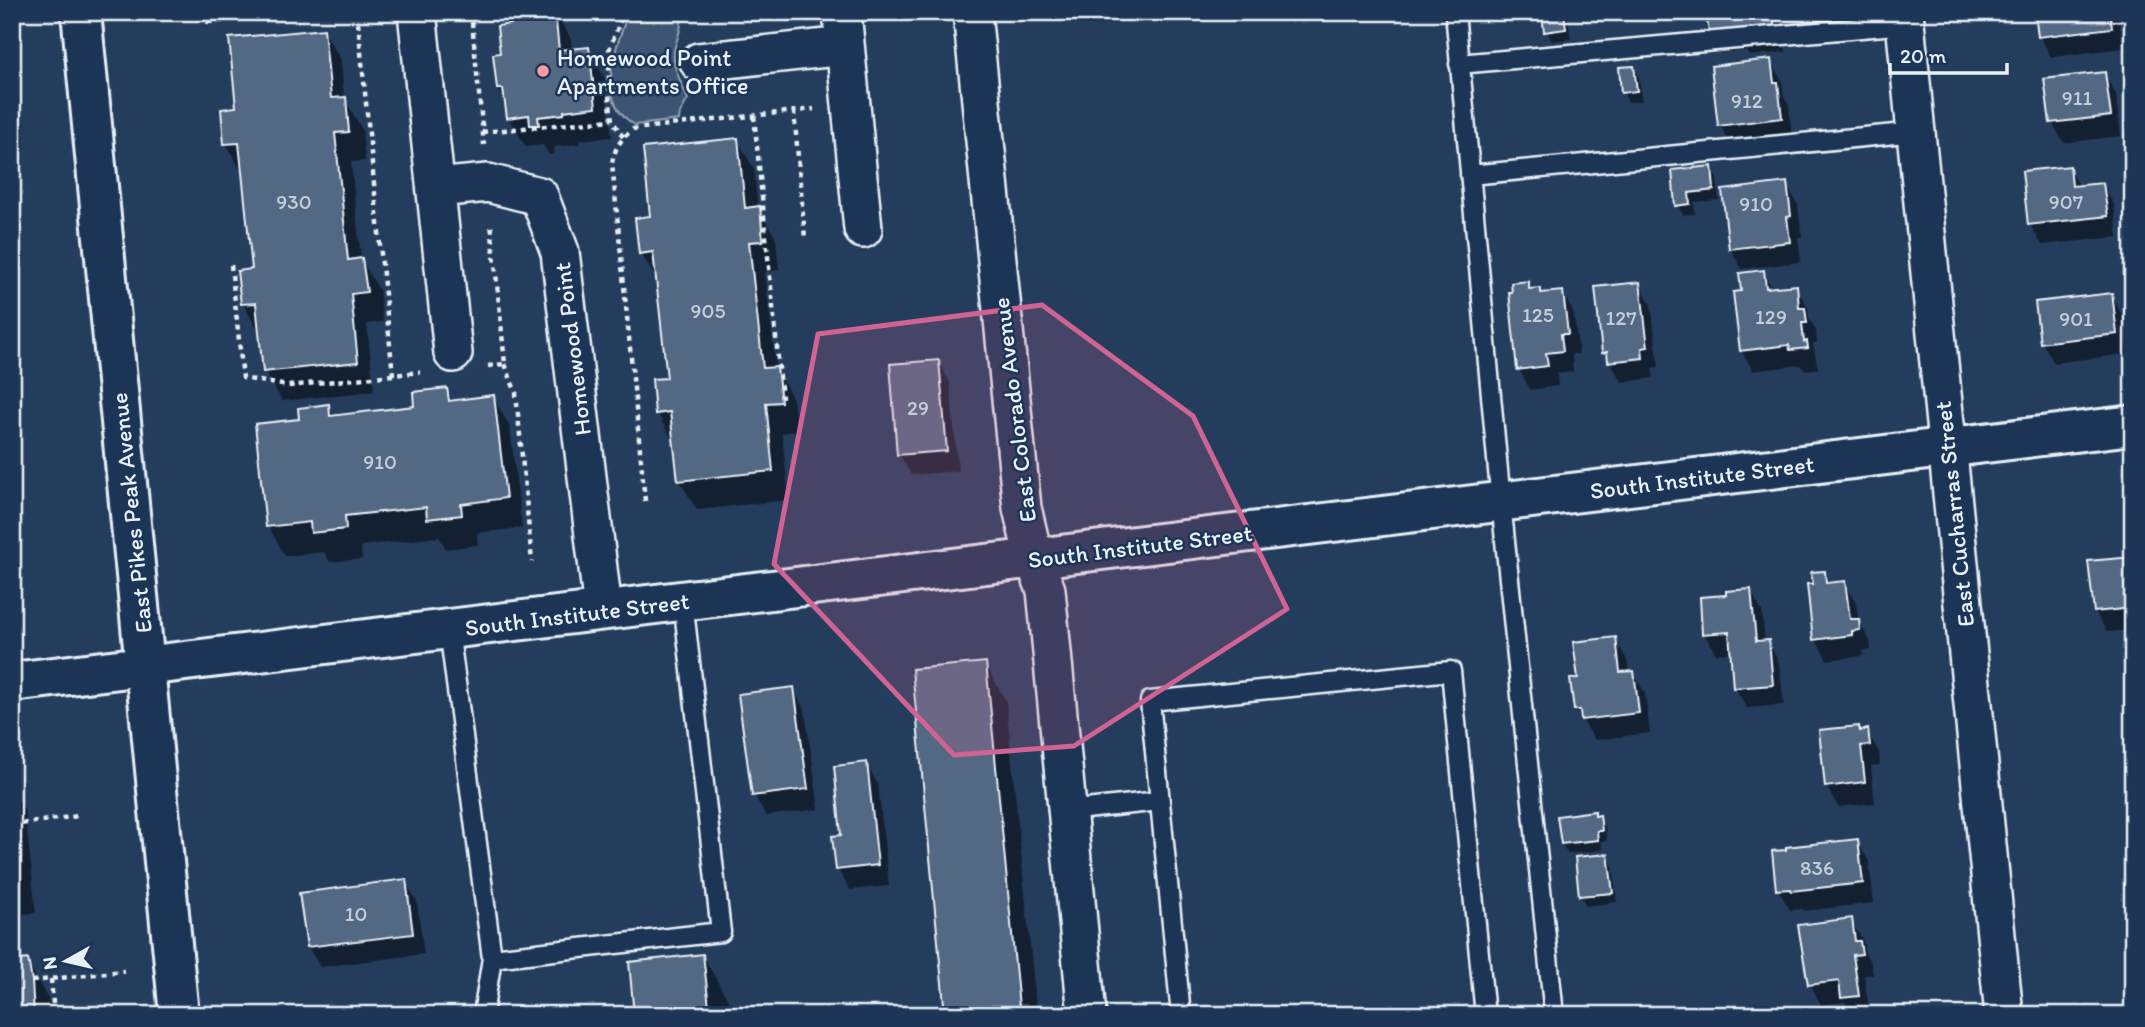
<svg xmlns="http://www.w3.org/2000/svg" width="2145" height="1027" font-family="Itim,sans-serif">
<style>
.green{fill:#3e5472;stroke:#93a2b5;stroke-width:2}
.shadow{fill:#0007}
.building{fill:#536782;stroke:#e8f1f8;stroke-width:2}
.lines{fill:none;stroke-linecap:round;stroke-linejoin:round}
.lane-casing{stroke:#e8f1f8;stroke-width:23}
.street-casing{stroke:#e8f1f8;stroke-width:42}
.secondary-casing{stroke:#e8f1f8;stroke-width:44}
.path{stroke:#e8f1f8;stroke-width:4.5;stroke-dasharray:5 5;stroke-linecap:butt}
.lane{stroke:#1d3557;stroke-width:18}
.street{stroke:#1d3557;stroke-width:37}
.secondary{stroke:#1d3557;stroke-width:38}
.marked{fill:#cf6492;fill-opacity:0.2;stroke:#cf6492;stroke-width:5;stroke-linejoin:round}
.poi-dot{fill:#ff9aa2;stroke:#1d3557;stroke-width:2.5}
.labels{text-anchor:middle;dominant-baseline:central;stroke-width:5;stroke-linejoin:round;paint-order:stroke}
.number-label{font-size:21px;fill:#c3ceda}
.poi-label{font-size:24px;fill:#e8f1f8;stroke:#1d3557;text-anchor:start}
.street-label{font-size:24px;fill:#e8f1f8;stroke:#1d3557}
</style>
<rect width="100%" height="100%" fill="#253d5d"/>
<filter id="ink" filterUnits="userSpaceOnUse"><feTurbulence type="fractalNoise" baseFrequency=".0143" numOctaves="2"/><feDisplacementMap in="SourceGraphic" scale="14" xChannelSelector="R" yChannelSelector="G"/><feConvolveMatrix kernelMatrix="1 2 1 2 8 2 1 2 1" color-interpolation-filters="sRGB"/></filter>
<g filter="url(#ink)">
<path class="green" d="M650,12H688L689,18L681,19C682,31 676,39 674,51C672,69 682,83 688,99L680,113L679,120L635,125C594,101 615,51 627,16Z"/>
<path class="shadow" d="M512,12H555L571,39L572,51L588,49L605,79L612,137L580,140V144L554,147L555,154L549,155L543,145L526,147L508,117L507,103L498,89L502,55L513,26Z
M1544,12H1567L1571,39L1552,41L1546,31Z
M1708,12H1781L1786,52L1749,56L1746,51L1722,53L1711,33Z
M2036,12H2118L2123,48L2051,57L2040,37Z
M323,30L341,60L344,98L362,129L365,161L351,162L361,259L379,290L383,322L367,324L374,391L282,401L265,371L260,334L243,304L254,270L243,174L226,144L238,109Z
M1770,60L1782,81L1784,97L1789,105L1792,138L1731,146L1720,125Z
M1633,67L1639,77L1642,101L1628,102L1623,92Z
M2104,74L2116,94L2121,136L2064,143L2052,123L2046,80Z
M737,139L754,169L758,208L776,238L779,270L765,272L776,368L793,399L797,431L782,433L789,500L697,510L679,480L674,443L657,413L669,379L659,284L641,253L652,218Z
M1711,168L1717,178L1719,200L1694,202L1695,214L1683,215L1677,205Z
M2069,168L2080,187L2103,184L2114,205L2118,237L2042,245L2030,225L2024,173Z
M1786,184L1798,205L1802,237H1798L1801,262L1742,269L1730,248Z
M1763,272L1773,289L1796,287L1808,308L1809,318L1816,330L1817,343H1813L1818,369L1804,370L1801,365L1753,371L1741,350L1743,293Z
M1528,283L1532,291L1540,290L1543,295L1563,293L1574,314L1579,354H1572L1573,372L1557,374L1558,386L1530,390L1519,369Z
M1639,283L1651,304L1659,367L1652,368L1654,378L1622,382L1604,352Z
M2111,295L2123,316L2127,354L2054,363L2042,342Z
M938,361L950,382L958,471L911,475L899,454Z
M446,390L453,402L493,397L510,427L522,528L477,533L478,545L446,549L439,537L361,546L362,559L330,562L324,552L285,556L268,526L301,420L328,406L335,417L416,408Z
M2133,558V630L2107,632L2095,612Z
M1824,573L1831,584L1844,583L1856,603L1859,622L1870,641L1871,650L1863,651V656L1827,660L1815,639V586Z
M1750,590L1762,611L1765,642H1768L1779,662L1784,705L1747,708L1735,688L1732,653L1716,654L1704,634L1727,597Z
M1615,639L1627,660L1629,673L1633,672L1645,693L1650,733L1595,740L1575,709Z
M985,664L1006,701L1037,1015L947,1014Z
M793,689L805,710L819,809L766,816L754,795Z
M1858,727L1861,732L1867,731L1879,752L1880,765L1871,766L1875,803L1838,807L1826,786Z
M866,764L878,784L889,886L850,890L838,870L834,838L843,836Z
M12,790L25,811L36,913L12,915Z
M1594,813L1596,818L1600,817L1605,827L1607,841H1601L1603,850L1568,854L1562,844L1559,817Z
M1857,841L1869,861L1874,903L1804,911L1803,909L1790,910L1778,890Z
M1607,856L1613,866L1617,902L1586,906L1581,896Z
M405,881L417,901L424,954L320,967L308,947Z
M1851,920L1863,941L1865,953L1871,963L1873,975H1864L1870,1015H1852L1845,1002L1821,1005L1810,984Z
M703,956L731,1005L732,1015H636Z
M27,961L48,999L52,1015H12Z"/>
<path class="building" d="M510,12H555L559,50L589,47L596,107L564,111V114L538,117L539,125H530L529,115L507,118L503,89H497L493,54L500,53L497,26L511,24Z
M1542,12H1564L1566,29L1544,32Z
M1706,12H1773L1775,32L1735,36V30L1709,33Z
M2035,12H2110L2112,28L2038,37Z
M324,29L331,98L346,97L349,132L335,133L348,260L362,258L367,292L351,294L358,362L263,372L256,303L241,304L237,271L252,269L239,143L224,144L221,109L236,107L229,38Z
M1771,59L1774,83H1778L1782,118L1718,126L1711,66Z
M1634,66L1637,91L1621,93L1619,67Z
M2105,72L2111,116L2050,123L2044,79Z
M738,138L745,208L760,206L763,241L749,242L763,368L777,367L781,402L766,403L773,471L678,481L670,412L655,414L652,379L667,378L653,252L639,254L635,218L650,216L643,148Z
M1712,166L1714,190L1689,193L1690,204L1675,206L1672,170Z
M2070,166L2072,186L2103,183L2108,216L2028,225L2022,171Z
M1787,182L1791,216L1787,217L1790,242L1729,249L1722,190Z
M1764,270L1766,288L1797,285L1799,308H1805L1807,323H1802L1804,342L1807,341L1808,348L1790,350L1789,345L1740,351L1733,292L1741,291L1739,273Z
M1529,281V289L1541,288V293L1563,291L1568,334H1561L1563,351L1546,353L1548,366L1517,370L1509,292H1512L1511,283Z
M1640,282L1648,347L1642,348L1643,358L1608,362L1607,352L1602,353L1595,287Z
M2112,293L2117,334L2040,343L2035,302Z
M939,360L947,451L897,455L890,364Z
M447,388L449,401L494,395L506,498L461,504L462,515L427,519L426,507L345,516L346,529L311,533L310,522L266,527L255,424L299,419L298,408L329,404L330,416L414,406L413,392Z
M2133,557V608L2094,612L2088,561Z
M1825,571L1826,583L1845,581L1850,619H1859L1860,630L1852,631V635L1813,640L1807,584H1813L1811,572Z
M1751,589L1756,641L1769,640L1773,685L1733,688L1729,632L1702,634L1700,597L1726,595V591Z
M1616,637L1620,672L1634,671L1639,713L1581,720L1580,710H1574L1570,679L1578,678L1573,642Z
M986,662L1019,1007L945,1015L912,669Z
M794,687L808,789L752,796L738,694Z
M1859,726L1860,731L1868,729L1870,745L1861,746L1865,782L1825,787L1819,730Z
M867,762L878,865L836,870L832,836L841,835L834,766Z
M1595,811V816L1600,815L1602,831H1597L1598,840L1561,844L1557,816Z
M1858,839L1863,883L1791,891L1790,889L1776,890L1772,851L1786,850V847Z
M1608,854L1613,893L1579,896L1575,857Z
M2125,859H2133L2132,927Z
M406,879L413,934L307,947L299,893Z
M1852,918L1855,941H1860L1862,954L1853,955L1859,996L1841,998L1839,981L1808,985L1798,925Z
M703,954L710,1015H634L629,962Z
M28,959L32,981L34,1015H12V961Z
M2133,965V1015L2126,966Z"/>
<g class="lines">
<defs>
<path id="lane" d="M1455,12L1501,502L1554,1015
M1459,64L1906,24
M1470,175L1916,132
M449,629L492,958L721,932L683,601
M1067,811L1160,801
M483,1015L492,958
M1181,1015L1150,701L1451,671L1485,1015"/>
<path id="street" d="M417,12L453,353
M842,12L863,229
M972,12L1022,508L1034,559L1046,590L1087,1015
M1904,12L2004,1015
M699,62L845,46
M436,188L488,183L539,196L560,252L603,610"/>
<path id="secondary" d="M81,12L179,1015
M12,682L2133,425"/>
</defs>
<use href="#lane" class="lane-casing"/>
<use href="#street" class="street-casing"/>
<use href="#secondary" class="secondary-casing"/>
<path class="path" d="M207,12L208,22L310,12
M357,12L393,375L420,372
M471,12L484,145
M794,111L805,238
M754,116L782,398
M482,132L612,120
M623,137L612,120L609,95V50L624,12
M231,265L243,378L288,386L393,375
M505,364L516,393L532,562
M488,366L505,364L491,223
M645,501L612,163C615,147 621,139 633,129L814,109
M12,825L78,816
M51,979L54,1015
M32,981L124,971"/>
<use href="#lane" class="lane"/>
<use href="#street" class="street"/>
<use href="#secondary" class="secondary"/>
</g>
</g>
<path class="marked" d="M1042,305L1193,416L1287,609L1074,746L954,755L774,564L818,334Z"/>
<circle class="poi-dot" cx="543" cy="71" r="7"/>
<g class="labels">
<g class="number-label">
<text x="2077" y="97">911</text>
<text x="1747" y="100">912</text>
<text x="294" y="201">930</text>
<text x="2066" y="201">907</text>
<text x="1756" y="203">910</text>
<text x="708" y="310">905</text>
<text x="1538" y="314">125</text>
<text x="1771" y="316">129</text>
<text x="1621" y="317">127</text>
<text x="2076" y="318">901</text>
<text x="918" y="407">29</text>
<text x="380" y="461">910</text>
<text x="1817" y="867">836</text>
<text x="356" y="913">10</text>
</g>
<g class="poi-label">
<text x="557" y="57">Homewood Point<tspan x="557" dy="28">Apartments Office</tspan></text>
</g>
<g class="street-label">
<text transform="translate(572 349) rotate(-97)">Homewood Point</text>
<text transform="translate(1014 410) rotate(-97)">East Colorado Avenue</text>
<text transform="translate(1702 477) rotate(-7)">South Institute Street</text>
<text transform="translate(131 513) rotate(-96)">East Pikes Peak Avenue</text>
<text transform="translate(1954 514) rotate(-96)">East Cucharras Street</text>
<text transform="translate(1140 546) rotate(-7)">South Institute Street</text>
<text transform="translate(577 614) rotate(-7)">South Institute Street</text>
</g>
</g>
<rect width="2145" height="1027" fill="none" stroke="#1d3557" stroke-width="42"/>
<rect x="21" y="21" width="2103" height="985" fill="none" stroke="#e8f1f8" stroke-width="2.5" filter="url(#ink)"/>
<g transform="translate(66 961) rotate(262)" stroke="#1d3557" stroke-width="5" paint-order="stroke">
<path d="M0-5L12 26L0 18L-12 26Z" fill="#e8f1f8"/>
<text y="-10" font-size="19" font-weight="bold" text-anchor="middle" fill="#e8f1f8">N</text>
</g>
<path d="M1890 63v10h117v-10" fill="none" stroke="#e8f1f8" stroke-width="3.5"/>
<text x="1900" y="63" font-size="21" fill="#e8f1f8" stroke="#1d3557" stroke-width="5" paint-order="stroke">20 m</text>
</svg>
